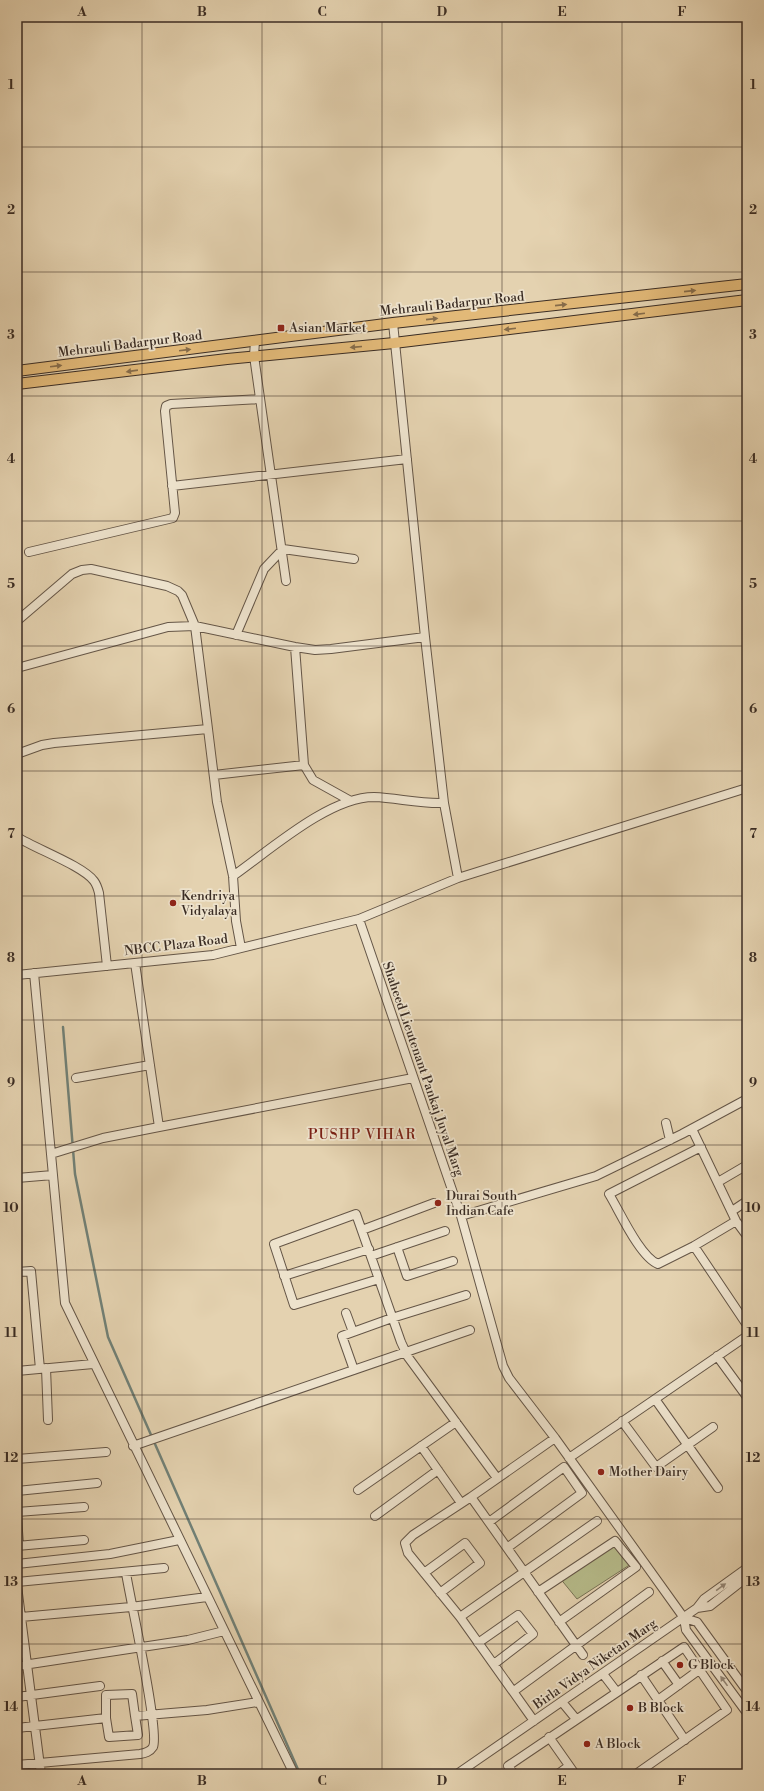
<svg xmlns="http://www.w3.org/2000/svg" width="764" height="1791" font-family="'Libre Bodoni',serif">
<style>
.green{fill:#b6bb8a;stroke:#787457}
.lines{fill:none;stroke-linecap:round;stroke-linejoin:round}
.stream{stroke:#718076;stroke-width:2.5}
.minor-casing{stroke:#655647;stroke-width:10}
.major-casing{stroke:#3b2d24;stroke-width:12}
.minor{stroke:#ede2cc;stroke-width:8}
.major{stroke:#e2b978;stroke-width:10}
.oneway{fill:#866c4a}
.oneway2{fill:#948878}
.grid{fill:none;stroke:#3b2d24;stroke-width:1;stroke-opacity:0.55}
.poi-dot{fill:#8f2418;stroke:#ede2cc;stroke-width:1.5}
.labels{text-anchor:middle;dominant-baseline:central;stroke-width:3.5;stroke-linejoin:round;paint-order:stroke}
.street-label{font-size:13px;fill:#3b2d24;stroke:#ede2cc}
.poi-label{font-size:13px;fill:#3b2d24;stroke:#ede2cc;text-anchor:start}
.neighbourhood-label{font-size:14px;letter-spacing:1px;fill:#7a1f14;stroke:#ede2cc}
.neatline{fill:none;stroke:#3b2d24;stroke-width:1.5}
.grid-label{font-size:13px;text-anchor:middle;font-weight:bold;fill:#3b2d24}
</style>
<rect width="100%" height="100%" fill="#e4d2b0"/>
<filter id="stains"><feTurbulence type="fractalNoise" baseFrequency=".005" numOctaves="4"/><feColorMatrix values="0 0 0 0 .2 0 0 0 0 .09 0 0 0 0 .02 0 0 0 .5 -.17"/></filter>
<radialGradient id="worn" r=".72"><stop offset=".6" stop-color="#630" stop-opacity="0"/><stop offset="1" stop-color="#630" stop-opacity=".3"/></radialGradient>
<path class="green" d="M611,1540L631,1564L577,1599L559,1577Z"/>
<g class="lines">
<path class="stream" d="M63,1027L75,1174L108,1337L300,1774"/>
<defs>
<path id="minor" d="M393,323L425,637L444,803L458,878
M255,341L254,356L286,581
M172,486L407,459
M29,552L173,518L175,513L165,411L166,406L171,404L260,399
M17,621L72,574L82,570L91,569L167,586L178,591L182,595L195,626L295,647L315,650L331,649L425,637
M236,635L264,569L283,549L354,559
M295,647L304,765L313,780L349,800
M17,668L168,627L195,626L208,729L54,743L42,745L17,754
M208,729L217,802L233,876L236,921L241,948
M214,775L304,765
M17,837C36,849 83,866 94,881C97,885 98,889 99,893L107,966
M233,876C270,850 329,797 374,797C398,798 419,804 444,803
M359,919L461,1216L503,1366L509,1378L555,1438L684,1618L686,1630L747,1713
M135,963L159,1127L413,1078
M34,973L65,1303L294,1774
M17,975L213,955L359,919L458,878L747,788
M76,1078L150,1065
M666,1123L670,1140
M692,1129L736,1221L747,1236
M701,1147L609,1194C620,1212 640,1257 658,1264L694,1246L736,1221
M51,1154L103,1138L159,1127
M17,1178L53,1175
M718,1182L747,1165
M732,1211L747,1201
M461,1216L596,1176L682,1134L747,1099
M362,1230L434,1203
M694,1246L747,1325
M397,1247L407,1276L453,1261
M371,1256L445,1231
M17,1272L31,1271L40,1369
M284,1276L369,1249
M379,1279L294,1305L274,1244L356,1214L401,1342L408,1357L497,1478
M346,1313L353,1332
M717,1356L747,1397
M46,1368L48,1420
M354,1370L342,1336L392,1318L466,1295
M17,1371L93,1364
M655,1399L718,1488
M622,1421L656,1467L713,1427
M133,1446L470,1330
M421,1446L461,1503
M569,1458L747,1336
M17,1459L106,1452
M358,1490L456,1422
M17,1491L97,1483
M471,1497L583,1655
M17,1512L84,1507
M17,1516L19,1546
M375,1516L438,1470
M489,1522L564,1467L582,1493L507,1548
M17,1546L84,1540
M17,1564L110,1554L179,1540
M424,1573L465,1543L480,1563L440,1593
M17,1582L164,1568
M17,1586L41,1774
M538,1592L615,1541L636,1567L559,1622
M697,1608L704,1599L747,1568
M21,1617L131,1607L207,1597
M460,1617L597,1521
M684,1618L697,1622L747,1691
M478,1643L518,1615L533,1634L494,1664
M662,1661L679,1685
M17,1666L188,1640L224,1631
M603,1674L616,1691
M641,1675L685,1740
M514,1691L649,1592
M17,1697L100,1686
M658,1700L699,1670
M562,1702L576,1719
M106,1718V1695L132,1694L135,1716
M534,1721L460,1617L408,1553L405,1543L413,1535L471,1497L555,1438
M17,1728L106,1718L109,1737L138,1735L135,1716L207,1710L258,1702
M549,1737L575,1774
M17,1765L140,1754C145,1753 150,1752 153,1747C160,1732 130,1599 126,1573
M457,1774L697,1608L710,1606L747,1577
M514,1774L508,1766L684,1647L727,1710L636,1774
M558,1774L569,1766"/>
<path id="major" d="M17,371L393,323L747,284
M17,384L227,359L394,343L747,300"/>
</defs>
<use href="#minor" class="minor-casing"/>
<use href="#major" class="major-casing"/>
<use href="#minor" class="minor"/>
<use href="#major" class="major"/>
</g>
<defs><path id="oneway-solid" d="M-6-.8H1V-3.2L6.5 0L1 3.2V.8H-6Z"/></defs>
<g class="oneway">
<use href="#oneway-solid" transform="translate(690 291) rotate(-6)"/>
<use href="#oneway-solid" transform="translate(561 305) rotate(-6)"/>
<use href="#oneway-solid" transform="translate(639 314) rotate(173)"/>
<use href="#oneway-solid" transform="translate(432 319) rotate(-6)"/>
<use href="#oneway-solid" transform="translate(510 329) rotate(173)"/>
<use href="#oneway-solid" transform="translate(356 347) rotate(175)"/>
<use href="#oneway-solid" transform="translate(185 350) rotate(-7)"/>
<use href="#oneway-solid" transform="translate(56 366) rotate(-7)"/>
<use href="#oneway-solid" transform="translate(132 371) rotate(172)"/>
</g>
<g class="oneway2">
<use href="#oneway-solid" transform="translate(721 1587) rotate(-36)"/>
<use href="#oneway-solid" transform="translate(724 1681) rotate(-126)"/>
</g>
<path class="grid" d="M142,17V1774M262,17V1774M382,17V1774M502,17V1774M622,17V1774M17,147H747M17,272H747M17,396H747M17,521H747M17,646H747M17,771H747M17,896H747M17,1020H747M17,1145H747M17,1270H747M17,1395H747M17,1519H747M17,1644H747"/>
<g class="poi-dot">
<rect x="277" y="324" width="8" height="8" rx="2"/>
<circle cx="173" cy="903" r="4"/>
<circle cx="438" cy="1203" r="4"/>
<circle cx="601" cy="1472" r="4"/>
<circle cx="680" cy="1665" r="4"/>
<circle cx="630" cy="1708" r="4"/>
<circle cx="587" cy="1744" r="4"/>
</g>
<g class="labels">
<g class="street-label">
<text transform="translate(452 304) rotate(-6)">Mehrauli Badarpur Road</text>
<text transform="translate(130 344) rotate(-7)">Mehrauli Badarpur Road</text>
<text transform="translate(176 945) rotate(-7)">NBCC Plaza Road</text>
<text transform="translate(423 1069) rotate(71)">Shaheed Lieutenant Pankaj Juyal Marg</text>
<text transform="translate(595 1664) rotate(-35)">Birla Vidya Niketan Marg</text>
</g>
<g class="poi-label">
<text x="289" y="328">Asian Market</text>
<text x="181" y="896">Kendriya<tspan x="181" dy="15">Vidyalaya</tspan></text>
<text x="446" y="1196">Durai South<tspan x="446" dy="15">Indian Cafe</tspan></text>
<text x="609" y="1472">Mother Dairy</text>
<text x="688" y="1665">G Block</text>
<text x="638" y="1708">B Block</text>
<text x="595" y="1744">A Block</text>
</g>
<g class="neighbourhood-label">
<text x="362" y="1135">PUSHP VIHAR</text>
</g>
</g>
<rect width="764" height="1791" fill="none" stroke="#e4d2b0" stroke-width="44"/>
<rect x="22" y="22" width="720" height="1747" class="neatline"/>
<g class="grid-label">
<text x="82" y="16">A</text>
<text x="202" y="16">B</text>
<text x="322" y="16">C</text>
<text x="442" y="16">D</text>
<text x="562" y="16">E</text>
<text x="682" y="16">F</text>
<text x="11" y="89">1</text>
<text x="753" y="89">1</text>
<text x="11" y="214">2</text>
<text x="753" y="214">2</text>
<text x="11" y="339">3</text>
<text x="753" y="339">3</text>
<text x="11" y="463">4</text>
<text x="753" y="463">4</text>
<text x="11" y="588">5</text>
<text x="753" y="588">5</text>
<text x="11" y="713">6</text>
<text x="753" y="713">6</text>
<text x="11" y="838">7</text>
<text x="753" y="838">7</text>
<text x="11" y="962">8</text>
<text x="753" y="962">8</text>
<text x="11" y="1087">9</text>
<text x="753" y="1087">9</text>
<text x="11" y="1212">10</text>
<text x="753" y="1212">10</text>
<text x="11" y="1337">11</text>
<text x="753" y="1337">11</text>
<text x="11" y="1462">12</text>
<text x="753" y="1462">12</text>
<text x="11" y="1586">13</text>
<text x="753" y="1586">13</text>
<text x="11" y="1711">14</text>
<text x="753" y="1711">14</text>
<text x="82" y="1785">A</text>
<text x="202" y="1785">B</text>
<text x="322" y="1785">C</text>
<text x="442" y="1785">D</text>
<text x="562" y="1785">E</text>
<text x="682" y="1785">F</text>
</g>
<rect width="100%" height="100%" filter="url(#stains)"/>
<rect width="100%" height="100%" fill="url(#worn)"/>
</svg>
